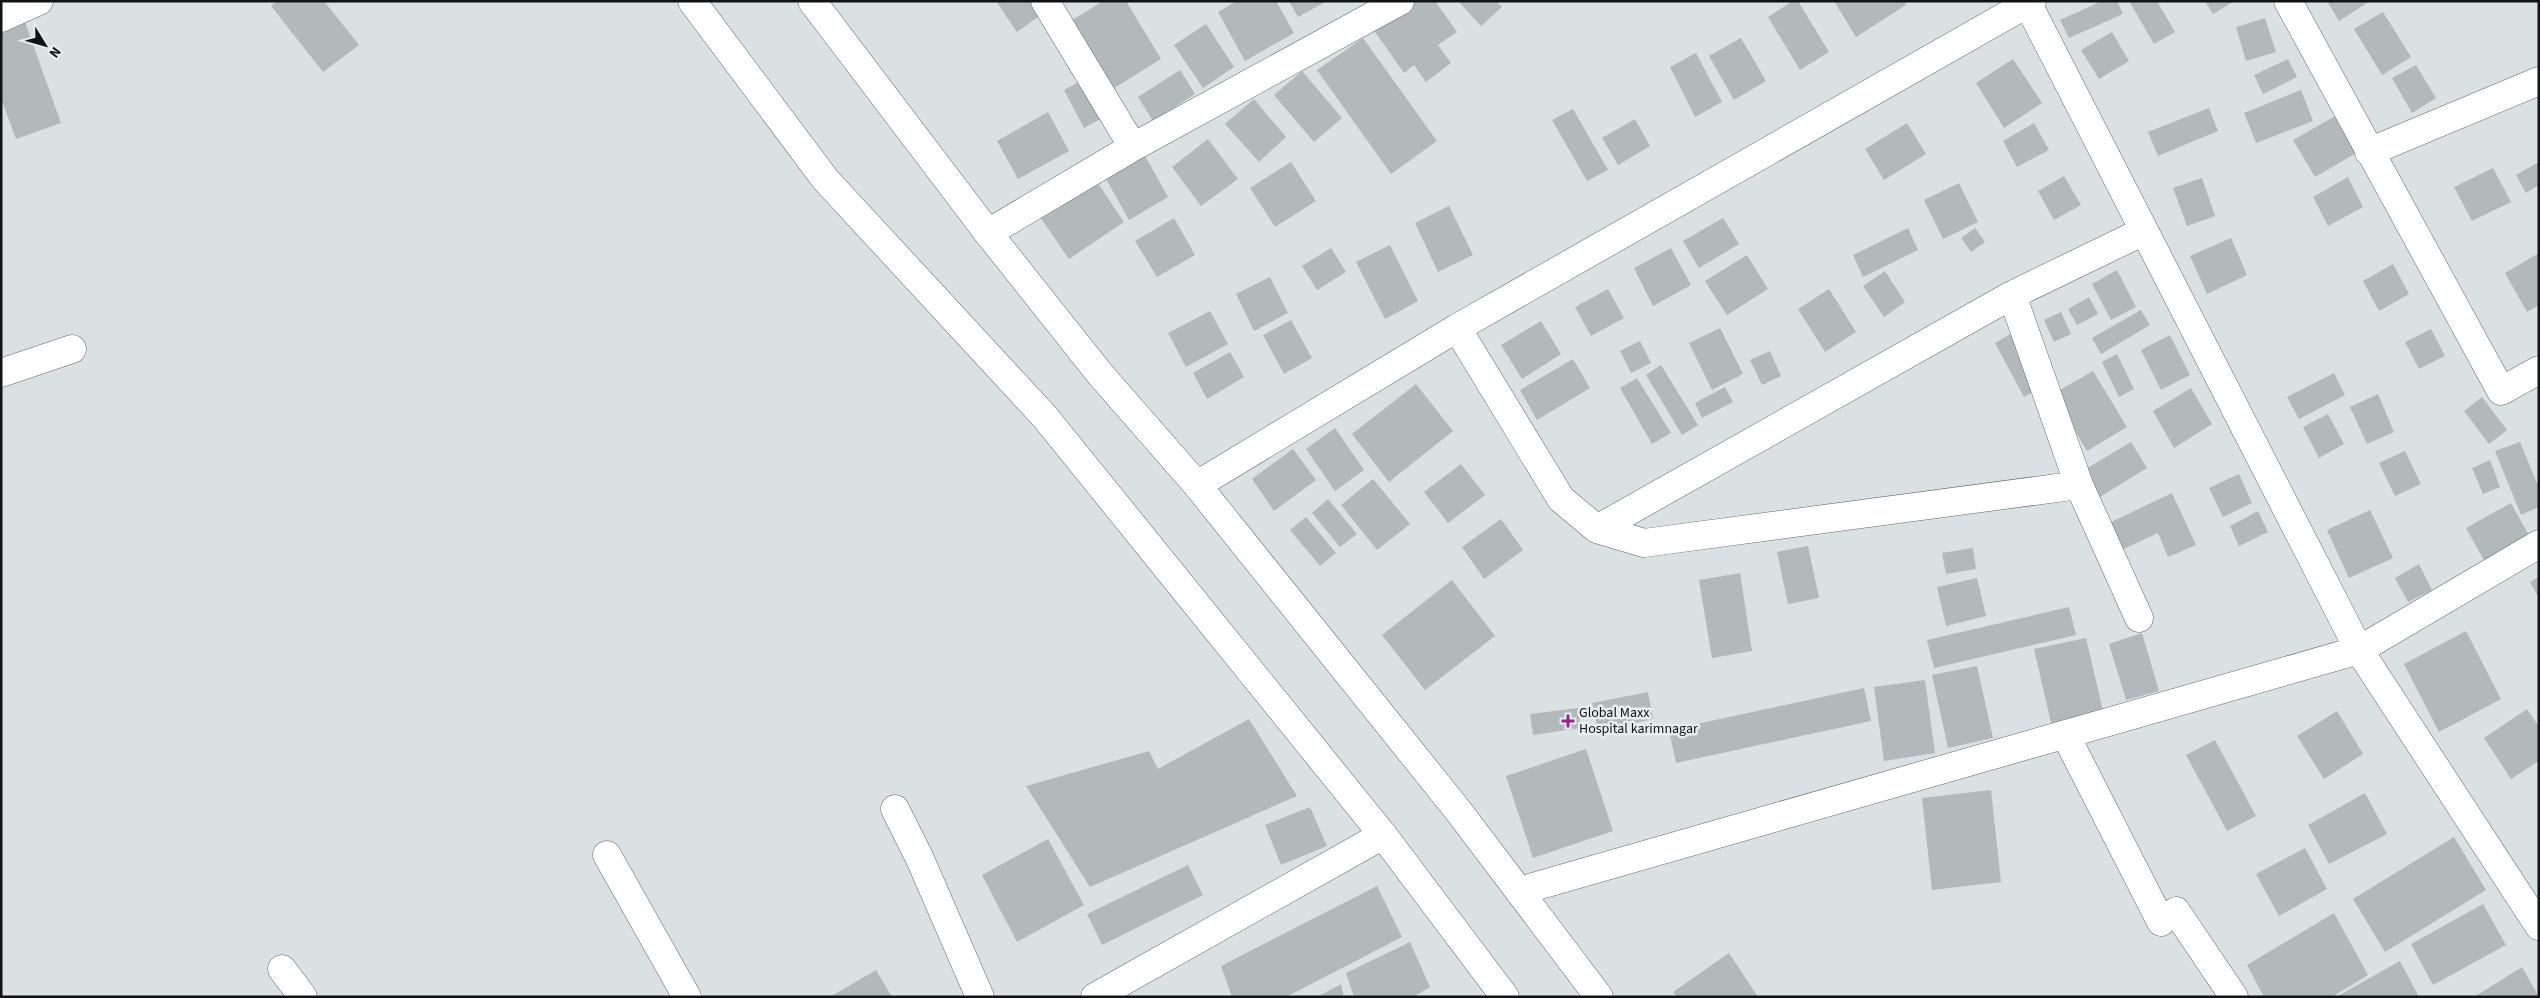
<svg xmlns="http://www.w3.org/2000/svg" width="2540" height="998" font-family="'Source Sans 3',sans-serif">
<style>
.building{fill:#b2b9ba}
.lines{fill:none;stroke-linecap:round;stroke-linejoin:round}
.street-casing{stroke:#616869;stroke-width:29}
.primary-casing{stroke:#616869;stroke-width:29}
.street{stroke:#fff;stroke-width:28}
.primary{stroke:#fff;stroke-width:28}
.poi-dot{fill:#94298b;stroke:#e7eef0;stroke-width:2}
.labels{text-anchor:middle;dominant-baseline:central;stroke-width:5;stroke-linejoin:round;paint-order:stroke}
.poi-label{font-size:14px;fill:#111414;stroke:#e7eef0;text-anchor:start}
</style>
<rect width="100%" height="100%" fill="#dae1e3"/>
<path class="building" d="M277,1H324L359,45L323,72L271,6Z
M996,1H1032L1041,15L1017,32Z
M1103,1H1126L1161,59L1108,92L1066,24Z
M1237,1H1276L1294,33L1245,61L1218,12Z
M1289,1H1327L1298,17Z
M1411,1H1435L1457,32L1438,45L1451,63L1426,82L1414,65L1404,73L1373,29Z
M1458,1H1496L1502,7L1481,26Z
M1793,1H1798L1829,52L1800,70L1768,17Z
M1834,1H1904L1906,5L1856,37Z
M2102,1H2117L2123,14L2069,38L2060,20Z
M2129,1H2157L2175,32L2154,44Z
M2205,1H2234L2213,14Z
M2327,1H2370L2339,21Z
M2383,12L2411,57L2382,75L2354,29Z
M2265,18L2276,52L2246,61L2236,27Z
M25,22L61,123L16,139L1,98V31Z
M1206,24L1234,67L1203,88L1174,45Z
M2112,32L2129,61L2099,79L2081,50Z
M1363,38L1437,141L1391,174L1317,70Z
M1741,38L1766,81L1734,100L1709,56Z
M1696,53L1722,102L1695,117L1670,67Z
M2013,59L2042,103L2004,128L1976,83Z
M2288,59L2297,77L2263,94L2254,75Z
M2416,65L2436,98L2412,113L2392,78Z
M1180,70L1195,94L1153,121L1138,97Z
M1302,71L1342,118L1314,142L1274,95Z
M1086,78L1106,116L1084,128L1064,90Z
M2301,90L2313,121L2256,143L2244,113Z
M1254,99L1286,137L1259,162L1225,124Z
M2209,108L2218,131L2158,156L2148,132Z
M1573,109L1608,170L1587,181L1552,120Z
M1048,112L1069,151L1018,179L997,141Z
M2337,115L2358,152L2315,177L2293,140Z
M1635,119L1650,146L1618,165L1602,138Z
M1907,123L1926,154L1884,180L1865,149Z
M2034,123L2049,150L2017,167L2003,141Z
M1208,139L1238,179L1201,206L1172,167Z
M1144,154L1168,197L1129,220L1105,177Z
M1291,162L1316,201L1275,227L1250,188Z
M2539,162V185L2526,193L2516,175Z
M2493,168L2511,202L2472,221L2454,187Z
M2064,176L2081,205L2054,220L2038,191Z
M2348,177L2363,207L2328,226L2313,197Z
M2202,178L2215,216L2187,226L2173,188Z
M1095,179L1124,222L1069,259L1040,217Z
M1959,183L1978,222L1943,239L1924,200Z
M1449,206L1473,255L1438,272L1415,223Z
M1174,218L1195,255L1157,277L1135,241Z
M1723,218L1739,244L1699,268L1683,241Z
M1908,228L1918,250L1863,277L1853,255Z
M1975,228L1985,242L1971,252L1961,238Z
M2231,238L2247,275L2207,294L2190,256Z
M1390,245L1418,301L1385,319L1356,262Z
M1331,248L1346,272L1317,290L1302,266Z
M1671,248L1691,285L1653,306L1634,268Z
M2539,253V305L2527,312L2505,273Z
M1747,255L1768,289L1727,315L1705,281Z
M2393,264L2409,294L2379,311L2363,281Z
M2117,270L2136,307L2111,320L2092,284Z
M1885,271L1905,302L1884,317L1863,286Z
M1270,277L1288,313L1254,331L1236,294Z
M1608,289L1624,318L1591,336L1575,307Z
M1829,289L1856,332L1825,352L1798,309Z
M2089,297L2098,314L2077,325L2068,309Z
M2141,310L2150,325L2101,354L2092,338Z
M1210,311L1228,344L1186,367L1168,333Z
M2061,312L2071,334L2054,342L2044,320Z
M1291,320L1312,358L1284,374L1263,335Z
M1541,321L1561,354L1522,379L1501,345Z
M2026,325L2056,379L2024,397L1995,343Z
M1720,328L1743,374L1712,390L1689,343Z
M2431,329L2445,356L2419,369L2405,342Z
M2170,335L2190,375L2161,390L2141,350Z
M1640,341L1651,363L1631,373L1620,351Z
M1770,351L1781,376L1762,385L1750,360Z
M1230,352L1244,377L1207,399L1193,373Z
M2117,354L2134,389L2119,397L2102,362Z
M1573,359L1590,388L1537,420L1520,390Z
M1661,365L1698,425L1682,435L1646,375Z
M2093,371L2127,427L2087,451L2053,394Z
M2334,373L2345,395L2299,419L2287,397Z
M1637,378L1671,433L1652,444L1620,388Z
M1416,384L1453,431L1389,482L1352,434Z
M1725,387L1733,402L1702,418L1695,403Z
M2191,388L2212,424L2174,448L2153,411Z
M2378,394L2394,432L2367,444L2350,407Z
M2482,397L2507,430L2489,444L2464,411Z
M2328,414L2344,444L2319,458L2303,427Z
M1335,428L1364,470L1335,491L1306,449Z
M2131,442L2147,468L2090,503L2074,476Z
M2520,442L2539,488V507L2521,515L2495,451Z
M1293,449L1316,480L1274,511L1252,479Z
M2405,451L2421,484L2395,496L2379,463Z
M2490,460L2500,487L2483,494L2472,468Z
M1461,464L1485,495L1448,523L1424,492Z
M2239,474L2252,503L2223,517L2209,488Z
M1373,479L1410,524L1377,550L1341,505Z
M2172,493L2196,545L2168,557L2158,533L2115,553L2103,526Z
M1328,499L1357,534L1340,547L1312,513Z
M2511,503L2530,537L2485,562L2466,528Z
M2370,510L2393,558L2349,578L2327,530Z
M2258,511L2268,532L2239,546L2230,526Z
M1306,517L1336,553L1320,566L1290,530Z
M1501,519L1523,550L1484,579L1462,547Z
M1808,546L1819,598L1788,604L1777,552Z
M1973,548L1976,569L1946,574L1942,553Z
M2419,564L2432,590L2408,602L2395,578Z
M1740,573L1752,651L1712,658L1699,580Z
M2539,577V598L2530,582Z
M1977,578L1986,616L1946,626L1937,587Z
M1452,580L1495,636L1425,690L1382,635Z
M2069,607L2076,635L1934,668L1927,640Z
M2466,631L2501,699L2439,732L2404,664Z
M2142,633L2159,691L2126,700L2109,644Z
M2086,638L2104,715L2052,727L2034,649Z
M1977,666L1993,738L1948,748L1932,675Z
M1925,680L1935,753L1884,761L1874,687Z
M1864,688L1871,721L1676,763L1669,730Z
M1648,692L1653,719L1598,731L1592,703Z
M1578,708L1581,728L1533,735L1530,714Z
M2527,709L2539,727V761L2511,779L2484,738Z
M2337,711L2363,754L2324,779L2297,736Z
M1249,719L1297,796L1090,887L1026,786L1149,751L1158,769Z
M2215,740L2256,816L2227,831L2186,755Z
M1586,749L1613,831L1533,858L1506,776Z
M1991,790L2001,882L1932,890L1922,798Z
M2365,793L2387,834L2329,864L2308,825Z
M1310,807L1327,846L1281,865L1265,825Z
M2454,837L2486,890L2385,952L2353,899Z
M1048,839L1084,905L1017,942L982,875Z
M2305,848L2327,889L2279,916L2256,874Z
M1188,865L1203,895L1102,945L1087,914Z
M1377,886L1402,937L1286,997H1232L1221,966Z
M2483,904L2506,945L2433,985L2411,944Z
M2334,913L2368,975L2332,997H2264L2247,965Z
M1410,942L1430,987L1413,997H1354L1346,973Z
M1729,953L1758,997H1677L1673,992Z
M2400,961L2419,997H2336Z
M2522,967L2539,997H2474Z
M876,970L892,997H830Z
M1341,984L1344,997H1317Z"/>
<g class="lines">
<defs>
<path id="street" d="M1045,1L1133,147
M2024,1L2028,4L2359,650L2539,926
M2288,1L2501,391L2539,370
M1,18L39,1
M2369,152L2539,81
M988,233L1133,147L1400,1
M2012,295L2079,485
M1457,328L1561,499L1597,529L1644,543L2079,485L2139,618
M1,373L72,349
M1197,485L1457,328L2032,1
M1597,529L2012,295L2144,231
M2065,734L2161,922
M895,809L920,859L980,997
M607,855L687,997
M1519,891L2359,650L2539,544
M2176,911L2234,997
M282,969L303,997
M1095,997L1383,835"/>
<path id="primary" d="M692,1L825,179L1045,417L1383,835L1505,997
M812,1L988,233L1100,374L1197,485L1460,813L1599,997"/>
</defs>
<use href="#street" class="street-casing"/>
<use href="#primary" class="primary-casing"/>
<use href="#street" class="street"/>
<use href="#primary" class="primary"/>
</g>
<path class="poi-dot" d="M1565.5 713.5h5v5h5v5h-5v5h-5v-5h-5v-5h5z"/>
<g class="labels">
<g class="poi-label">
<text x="1579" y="713">Global Maxx<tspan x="1579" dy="16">Hospital karimnagar</tspan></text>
</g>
</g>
<rect width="2540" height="998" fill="none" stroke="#111414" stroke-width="5"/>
<g transform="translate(45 45) rotate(127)" stroke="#e7eef0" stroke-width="4" paint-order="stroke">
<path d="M0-4L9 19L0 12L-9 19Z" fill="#111414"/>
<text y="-8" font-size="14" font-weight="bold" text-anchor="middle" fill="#111414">N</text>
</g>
</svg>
